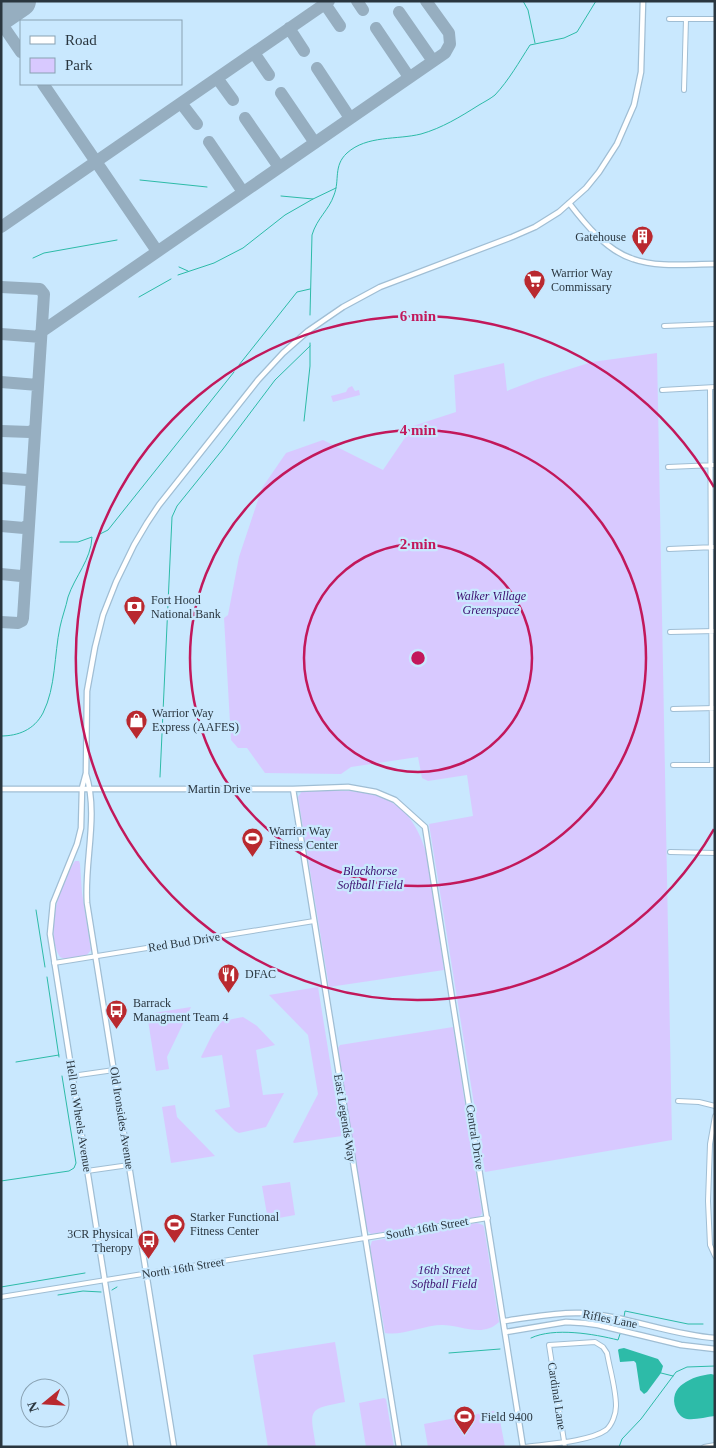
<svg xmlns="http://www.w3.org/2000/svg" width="716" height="1448" font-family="'Times New Roman',serif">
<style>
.green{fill:#d8c9ff}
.water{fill:#2dbba8}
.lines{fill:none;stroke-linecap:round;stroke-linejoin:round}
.stream{stroke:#2dbba8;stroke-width:1}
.taxiway{stroke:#96aec0;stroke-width:12}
.runway{stroke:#96aec0;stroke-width:32}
.minor-casing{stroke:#a0bed4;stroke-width:6}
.tertiary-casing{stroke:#a0bed4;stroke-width:7}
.minor{stroke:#fff;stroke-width:4}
.tertiary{stroke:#fff;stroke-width:4.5}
.ring{fill:none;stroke:#c2185b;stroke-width:2.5}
.labels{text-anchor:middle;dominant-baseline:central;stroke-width:4.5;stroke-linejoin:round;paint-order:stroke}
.poi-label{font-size:12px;fill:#2a363f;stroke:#c9e8fe;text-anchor:start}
.park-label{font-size:12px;font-style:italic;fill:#3b0e6f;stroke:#c9e8fe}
.street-label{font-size:12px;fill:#2a363f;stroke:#c9e8fe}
.centre{fill:#c2185b;stroke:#c9e8fe;stroke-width:2.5}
.ring-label{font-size:15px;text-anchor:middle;font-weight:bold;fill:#c2185b;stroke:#c9e8fe;stroke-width:4.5;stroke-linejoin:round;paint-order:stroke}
</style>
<rect width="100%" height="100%" fill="#c9e8fe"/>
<path class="green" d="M657,353L672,1140L485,1172L429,824L473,816L467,775L428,781L422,778L418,757L351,767L341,774L265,773L247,748H238L231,740L224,618L228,615L239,557L262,488L286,453L323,440L383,470L413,426L456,412L454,375L504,363L507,391L538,379L592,362Z
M352,386L355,391L359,390L360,395L333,402L331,396L346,392L348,388Z
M302,791C360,790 406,786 426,852L444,970L329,987L298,797Z
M75,861H79L80,864L82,893L91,950L87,955L65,959L60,957C44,932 60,884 75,861Z
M318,987L342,1136L294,1143L293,1142L318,1094L308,1035L269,995Z
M191,1007L167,1057L169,1069L156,1071L147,1014Z
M243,1017L257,1026L275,1045L256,1050L263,1095L284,1093L266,1127L239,1133L235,1131L215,1111V1110L230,1107L222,1055L202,1058L201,1057L213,1033L222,1021Z
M453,1027L482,1213L480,1216L475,1218L371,1234L366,1229L338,1048L340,1045Z
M175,1105L177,1117L215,1156L171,1163L162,1107Z
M290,1182L295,1215L268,1220L262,1186Z
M477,1223L483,1225L484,1227L499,1322C483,1338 461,1325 442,1325C425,1325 402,1336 385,1333L370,1247L372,1241Z
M335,1342L345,1402C306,1409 310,1410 316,1447H268L253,1355Z
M384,1398L386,1399L394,1447H366L359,1403Z
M498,1410L505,1447H428L424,1424Z"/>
<path class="water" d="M624,1348L658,1359L663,1366L661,1373L647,1392L644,1394L640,1390L636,1363L634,1361L620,1362L618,1350L619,1349Z
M711,1374L715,1375V1416C706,1417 696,1420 687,1419C682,1418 678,1414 676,1409C667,1386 693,1376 711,1374Z"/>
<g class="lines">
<path class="stream" d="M523,1L528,10L535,43
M140,180L207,187
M281,196L313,199L336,188
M33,258L44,253L117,240
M179,267L188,271
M178,275L214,263L243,248L285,215L313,199
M139,297L171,279
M310,315L312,235C317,218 329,210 334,195C340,180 333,166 347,153C367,135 397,140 421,134C442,128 460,117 479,105C484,102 490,99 495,95C509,80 519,62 530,45L564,38L577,32L596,1
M239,365L297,292L310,289
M304,421L310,366V343
M100,534L108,530L234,372
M1,736C18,736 34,730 43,713C56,687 54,655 60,627C62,617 66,607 68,597C75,576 91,560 92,537L78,542H60
M160,777L172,517L177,506L223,449L275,380L310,346
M36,910L45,967
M47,977L59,1057
M16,1062L59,1055
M1,1181L69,1171L74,1168L76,1163L62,1076
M1,1287L85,1273
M112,1290L117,1287
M58,1295L83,1291L101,1292
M624,1317L625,1311L688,1324H703
M531,1338C554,1327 594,1334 618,1340L620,1334
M449,1353L500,1349
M661,1373L673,1376
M619,1447L622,1439L641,1419L676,1372L687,1367L715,1366"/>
<path class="taxiway" d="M357,1L363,10
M325,4L340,26
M399,12L433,61
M1,23L21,52
M289,28L304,51
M376,28L409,77
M254,53L269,75
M317,68L350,118
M217,78L233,100
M43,84L157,251
M281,93L315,143
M181,103L197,124
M245,118L279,167
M209,142L243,192
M1,227L329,1
M1,287L40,289L44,294L23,618L22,621L18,623L1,622
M41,332L445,53L450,44L449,33L426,1
M1,334L41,337
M1,382L38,385
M1,431L30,432L35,429
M1,478L27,480
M1,526L24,528L29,524
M1,574L21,576"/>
<path class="runway" d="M1,14L20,1"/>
<defs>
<path id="minor" d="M669,19H715
M684,90L686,19
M664,326L715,324
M710,388L712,765
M662,390L715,387
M668,467L715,465
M669,549L715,547
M670,632L715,631
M673,709L715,708
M673,765H714
M670,852L715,853
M54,963L314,921
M72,1076L114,1070
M678,1101L699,1102L715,1106
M715,1116L710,1144L708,1201L710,1245L715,1256
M87,1171L129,1165
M1,1297L488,1218
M524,1447C545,1444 589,1442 606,1430C612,1425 616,1414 616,1406C616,1389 610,1370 607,1353L603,1347L595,1342L549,1345L564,1441L565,1447
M704,1447L715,1445"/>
<path id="tertiary" d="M569,203C585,224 607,251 633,259C658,268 688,264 715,264
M86,774C99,816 84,861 87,903L174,1447
M1,789H293L348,787L376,792L395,800L425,827L523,1447
M293,789L399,1447
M504,1321C529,1318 554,1312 580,1313C625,1315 669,1335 715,1338
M506,1332L566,1322L583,1323L598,1325L681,1345L715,1349
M131,1447L50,934L53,903L77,844L81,828L82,788L86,773L87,691L95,647L103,615L116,582L134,545L147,523L159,505L258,380L283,353L308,331L343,307L380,287L512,237L535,227L559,212L586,188L599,172L617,144L634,105L641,72L643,1"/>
</defs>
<use href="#minor" class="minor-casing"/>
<use href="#tertiary" class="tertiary-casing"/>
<use href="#minor" class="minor"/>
<use href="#tertiary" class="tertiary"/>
</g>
<g class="ring">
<circle cx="418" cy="658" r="114"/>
<circle cx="418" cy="658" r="228"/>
<path d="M714 829A342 342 0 1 1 714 487"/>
</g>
<defs>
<symbol id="building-pin" viewBox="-11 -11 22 30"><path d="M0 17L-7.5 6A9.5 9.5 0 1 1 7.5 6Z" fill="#b9292f" stroke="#c9e8fe"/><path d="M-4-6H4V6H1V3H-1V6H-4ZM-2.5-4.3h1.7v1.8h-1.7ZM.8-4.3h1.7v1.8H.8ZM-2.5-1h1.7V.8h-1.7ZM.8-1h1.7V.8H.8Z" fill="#fff"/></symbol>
<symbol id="supermarket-pin" viewBox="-11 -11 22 30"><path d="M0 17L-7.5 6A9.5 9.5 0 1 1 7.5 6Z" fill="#b9292f" stroke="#c9e8fe"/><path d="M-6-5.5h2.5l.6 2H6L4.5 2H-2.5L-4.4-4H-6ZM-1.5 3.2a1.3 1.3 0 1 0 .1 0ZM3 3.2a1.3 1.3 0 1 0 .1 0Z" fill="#fff"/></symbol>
<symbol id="bank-pin" viewBox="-11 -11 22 30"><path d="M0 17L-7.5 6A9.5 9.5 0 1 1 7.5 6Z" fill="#b9292f" stroke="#c9e8fe"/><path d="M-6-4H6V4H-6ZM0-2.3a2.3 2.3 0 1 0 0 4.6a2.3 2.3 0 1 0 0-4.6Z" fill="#fff"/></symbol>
<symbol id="shop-pin" viewBox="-11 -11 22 30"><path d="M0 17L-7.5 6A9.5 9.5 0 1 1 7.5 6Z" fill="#b9292f" stroke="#c9e8fe"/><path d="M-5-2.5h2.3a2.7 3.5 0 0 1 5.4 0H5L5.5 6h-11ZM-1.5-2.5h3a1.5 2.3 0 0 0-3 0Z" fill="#fff"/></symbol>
<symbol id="stadium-pin" viewBox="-11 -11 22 30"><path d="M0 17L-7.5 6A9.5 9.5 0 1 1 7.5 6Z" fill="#b9292f" stroke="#c9e8fe"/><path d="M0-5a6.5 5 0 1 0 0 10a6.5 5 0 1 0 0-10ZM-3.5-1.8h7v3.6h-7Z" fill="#fff"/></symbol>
<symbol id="restaurant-pin" viewBox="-11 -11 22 30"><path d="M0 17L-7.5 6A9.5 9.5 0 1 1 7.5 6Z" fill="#b9292f" stroke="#c9e8fe"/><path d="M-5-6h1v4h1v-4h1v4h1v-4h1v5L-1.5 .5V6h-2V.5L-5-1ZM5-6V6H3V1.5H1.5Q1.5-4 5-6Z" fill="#fff"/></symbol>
<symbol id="bus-pin" viewBox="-11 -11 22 30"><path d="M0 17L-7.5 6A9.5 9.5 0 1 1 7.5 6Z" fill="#b9292f" stroke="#c9e8fe"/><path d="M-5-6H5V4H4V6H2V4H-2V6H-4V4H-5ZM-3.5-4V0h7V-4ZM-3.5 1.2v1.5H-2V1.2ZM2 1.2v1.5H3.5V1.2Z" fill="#fff"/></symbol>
</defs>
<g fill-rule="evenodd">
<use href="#building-pin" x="630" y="224" width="25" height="34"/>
<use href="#supermarket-pin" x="522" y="268" width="25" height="34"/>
<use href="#bank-pin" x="122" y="594" width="25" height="34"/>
<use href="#shop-pin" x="124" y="708" width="25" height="34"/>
<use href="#stadium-pin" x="240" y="826" width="25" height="34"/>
<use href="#restaurant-pin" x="216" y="962" width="25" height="34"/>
<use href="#bus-pin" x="104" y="998" width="25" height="34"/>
<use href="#stadium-pin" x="162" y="1212" width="25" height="34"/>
<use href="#bus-pin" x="136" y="1228" width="25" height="34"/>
<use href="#stadium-pin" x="452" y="1404" width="25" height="34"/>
</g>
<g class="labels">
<g class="poi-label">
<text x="626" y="237" text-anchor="end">Gatehouse</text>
<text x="551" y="273">Warrior Way<tspan x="551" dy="14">Commissary</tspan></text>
<text x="151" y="600">Fort Hood<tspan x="151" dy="14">National Bank</tspan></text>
<text x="152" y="713">Warrior Way<tspan x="152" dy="14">Express (AAFES)</tspan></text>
<text x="269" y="831">Warrior Way<tspan x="269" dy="14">Fitness Center</tspan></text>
<text x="245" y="974">DFAC</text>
<text x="133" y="1003">Barrack<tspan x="133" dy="14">Managment Team 4</tspan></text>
<text x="190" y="1217">Starker Functional<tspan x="190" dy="14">Fitness Center</tspan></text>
<text x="133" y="1234" text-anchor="end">3CR Physical<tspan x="133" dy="14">Theropy</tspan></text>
<text x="481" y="1417">Field 9400</text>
</g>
<g class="park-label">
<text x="491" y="596">Walker Village<tspan x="491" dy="14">Greenspace</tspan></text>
<text x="370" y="871">Blackhorse<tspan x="370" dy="14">Softball Field</tspan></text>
<text x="444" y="1270">16th Street<tspan x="444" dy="14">Softball Field</tspan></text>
</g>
<g class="street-label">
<text x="219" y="789">Martin Drive</text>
<text transform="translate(184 942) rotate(-9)">Red Bud Drive</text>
<text transform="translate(79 1116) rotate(81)">Hell on Wheels Avenue</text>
<text transform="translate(122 1118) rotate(81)">Old Ironsides Avenue</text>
<text transform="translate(345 1118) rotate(81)">East Legends Way</text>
<text transform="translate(475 1137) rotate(81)">Central Drive</text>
<text transform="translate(427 1228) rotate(-10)">South 16th Street</text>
<text transform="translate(183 1268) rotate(-9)">North 16th Street</text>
<text transform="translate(610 1319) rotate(11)">Rifles Lane</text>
<text transform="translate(557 1396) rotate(81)">Cardinal Lane</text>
</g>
</g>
<circle cx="418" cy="658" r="8" class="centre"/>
<g class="ring-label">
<text x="418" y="321">6 min</text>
<text x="418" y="435">4 min</text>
<text x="418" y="549">2 min</text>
</g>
<rect width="716" height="1448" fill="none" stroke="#2a363f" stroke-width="5"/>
<rect x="20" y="20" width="162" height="65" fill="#c9e8fe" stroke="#89a1b2"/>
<rect x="30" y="36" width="25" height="8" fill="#ffffff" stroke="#89a1b2"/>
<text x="65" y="45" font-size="15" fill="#2a363f">Road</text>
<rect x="30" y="58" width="25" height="15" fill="#d8c9ff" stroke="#89a1b2"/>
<text x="65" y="70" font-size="15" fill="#2a363f">Park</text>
<g transform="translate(45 1403) rotate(252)"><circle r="24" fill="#c9e8fe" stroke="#89a1b2"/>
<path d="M0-4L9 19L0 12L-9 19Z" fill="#b9292f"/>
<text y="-8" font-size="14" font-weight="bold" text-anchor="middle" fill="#2a363f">N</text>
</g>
</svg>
